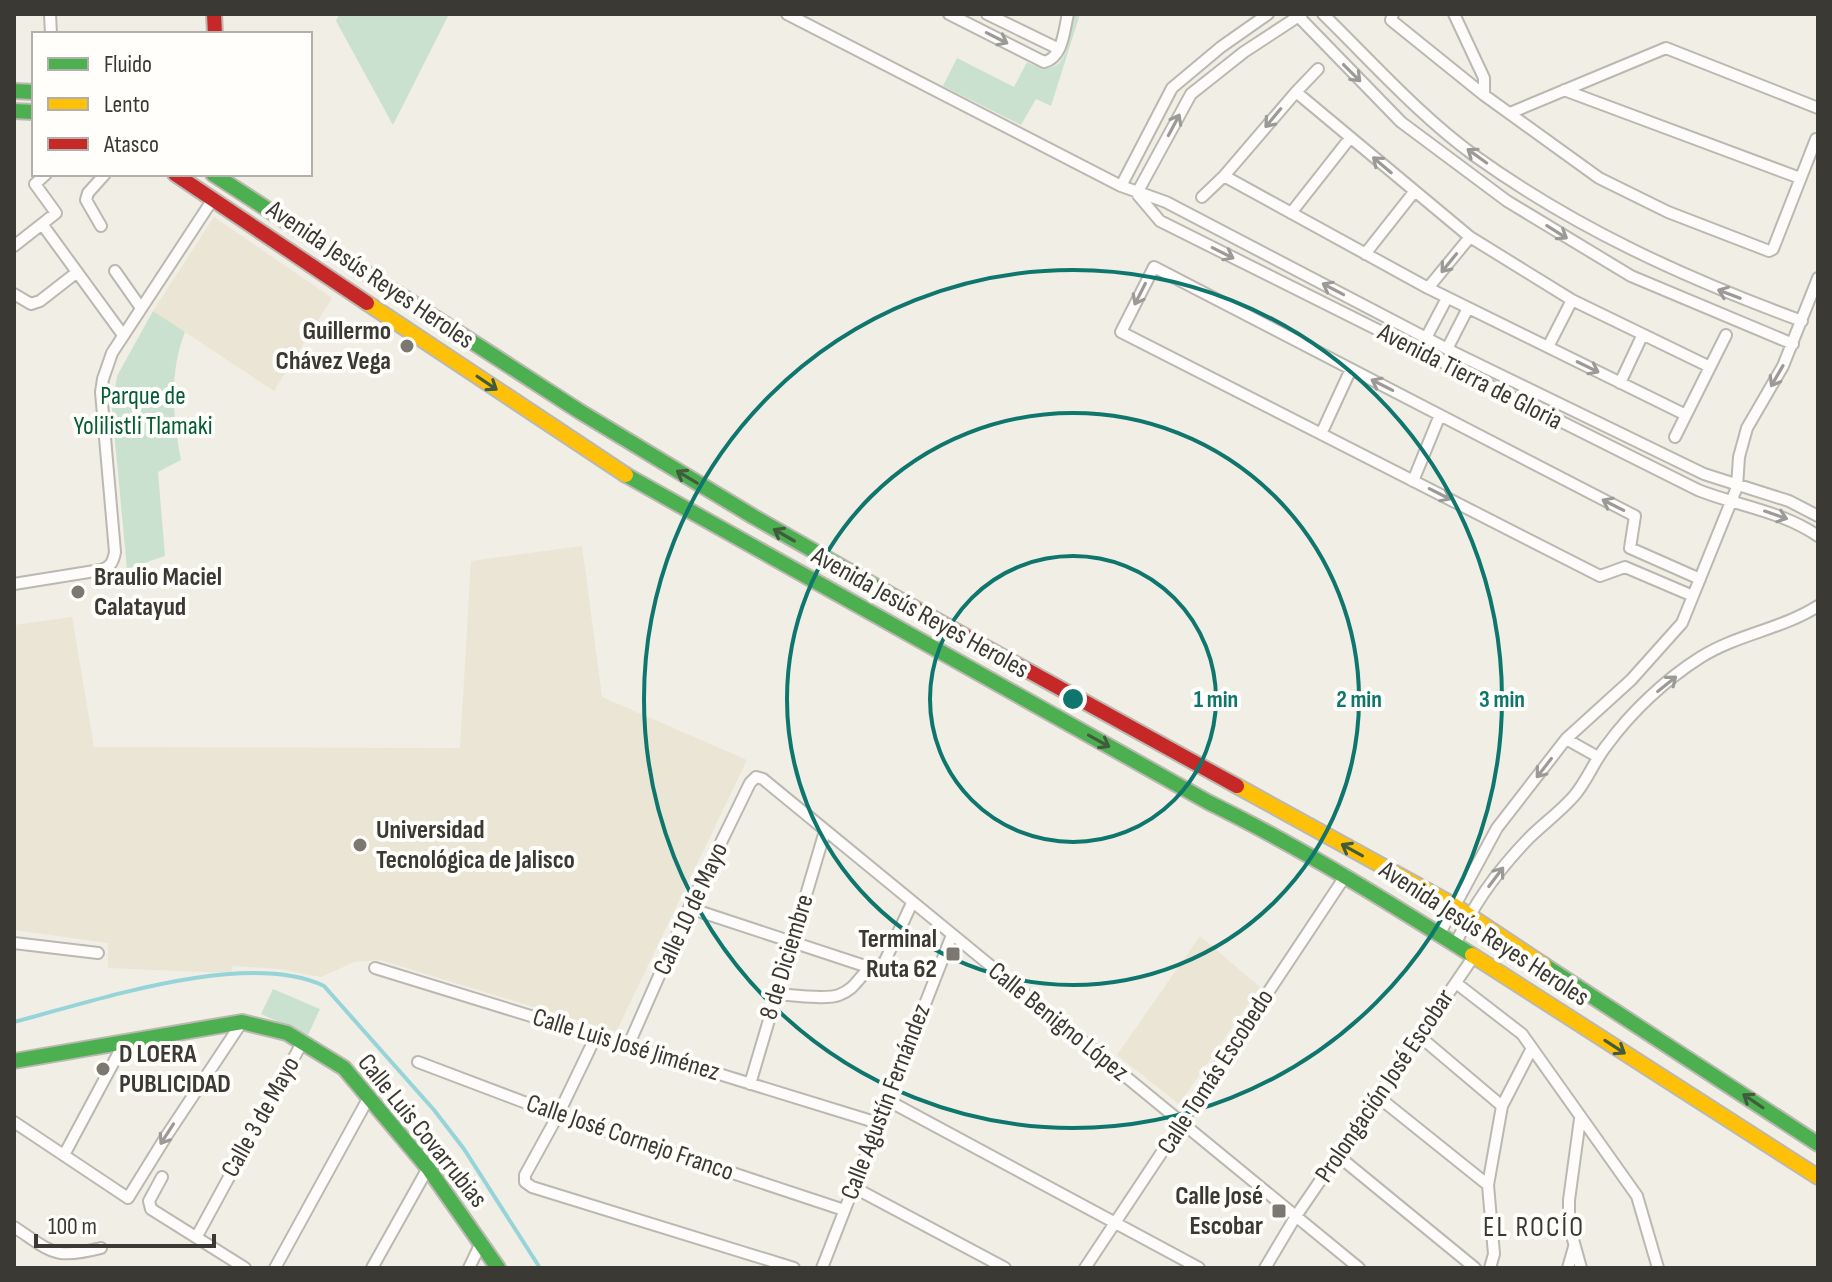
<svg xmlns="http://www.w3.org/2000/svg" width="1832" height="1282" font-family="'Sofia Sans Condensed',sans-serif">
<style>
.built{fill:#eae5d4}
.green{fill:#cbe1cf}
.lines{fill:none;stroke-linecap:round;stroke-linejoin:round}
.stream{stroke:#96d4da;stroke-width:4}
.street-casing{stroke:#bab8b1;stroke-width:14}
.fast-casing{stroke:#bab8b1;stroke-width:18}
.slow-casing{stroke:#bab8b1;stroke-width:18}
.jam-casing{stroke:#bab8b1;stroke-width:18}
.street{stroke:#fdfcfb;stroke-width:10}
.fast{stroke:#4caf50;stroke-width:14}
.slow{stroke:#ffc107;stroke-width:14}
.jam{stroke:#c62828;stroke-width:14}
.oneway{stroke:#9c9a97}
.oneway2{stroke:#405c3c}
.ring{fill:none;stroke:#0f766e;stroke-width:4}
.poi-dot{fill:#7a7871;stroke:#fffefb;stroke-width:3}
.labels{text-anchor:middle;dominant-baseline:central;stroke-width:8;stroke-linejoin:round;paint-order:stroke}
.street-label{font-size:26px;fill:#3b3933;stroke:#fffefb}
.poi-label{font-size:26px;font-weight:bold;fill:#3b3933;stroke:#fffefb;text-anchor:end}
.park-label{font-size:26px;fill:#055c39;stroke:#fffefb}
.neighbourhood-label{font-size:28px;letter-spacing:2px;fill:#3b3933;stroke:#fffefb}
.centre{fill:#0f766e;stroke:#fffefb;stroke-width:4}
.ring-label{font-size:24px;text-anchor:middle;font-weight:bold;fill:#0f766e;stroke:#fffefb;stroke-width:8;stroke-linejoin:round;paint-order:stroke}
</style>
<rect width="100%" height="100%" fill="#f0eee5"/>
<path class="built" d="M214,217L332,298L274,391L153,311Z
M582,546L602,697L747,760L616,1032L380,960L354,962L321,977L279,969L233,966L231,973L108,968V943L14,930V625L72,617L94,747L460,748L471,561Z
M1200,936L1260,987L1179,1104L1117,1055Z"/>
<path class="green" d="M339,14H449L393,125L336,21Z
M1075,14H1080L1051,106L1036,99L1021,125L943,86L957,58L1014,87L1027,62C1068,83 1067,44 1075,14Z
M153,311L185,332C169,371 173,419 181,460L158,472L165,556L127,569L112,409L117,376Z
M273,989L320,1009L308,1035L261,1014Z"/>
<g class="lines">
<path class="stream" d="M14,1022C95,1001 246,949 324,986L434,1110L464,1149L540,1268"/>
<defs>
<path id="street" d="M50,14L51,34
M787,14L1121,186L1166,202L1453,352L1704,474L1789,501L1818,516
M949,14L1044,62C1063,58 1064,30 1068,14
M987,14L1059,49
M1296,14L1401,122L1507,201L1631,276L1793,344
M1323,14C1372,62 1420,116 1475,156C1577,229 1685,278 1802,321
M1393,14L1391,20L1484,95L1599,178L1668,212L1769,251L1773,249L1816,139
M1454,14L1484,78V95
M1564,90L1800,178
M1296,92L1318,69
M1510,113L1666,48L1818,108
M1224,176L1428,288L1686,415L1726,335
M1121,186L1172,88L1221,47L1268,14
M1137,193L1191,94L1244,52L1302,14
M1138,195L1160,221L1698,490C1738,506 1782,511 1818,536
M1202,197L1224,176L1296,92L1470,237L1572,300L1710,367
M1291,213L1350,138
M42,224L123,335
M101,226L86,200L88,193L105,174
M14,246L56,213L35,184L46,174
M1365,254L1414,192
M115,271L141,308
M1428,288L1470,237
M14,294L31,304L40,301L76,273
M1426,338L1447,298
M1548,347L1572,300
M1447,349L1468,308
M1620,383L1642,336
M1321,434L1351,369
M1675,437L1686,415
M1413,481L1440,415
M14,584L101,570C110,567 113,563 115,552L101,392L103,379L112,353L213,199
M1693,596L1625,567L1600,576L1121,332L1154,267L1635,516L1630,548L1700,579
M1566,739L1598,757
M689,908L868,967
M1440,933L1497,828L1566,739L1631,680L1682,623L1737,487L1739,457L1747,428L1783,366L1818,278
M14,943L98,953
M1456,943C1473,904 1499,869 1529,838C1543,824 1560,812 1574,796C1587,781 1594,761 1607,745C1631,712 1666,679 1701,657C1738,634 1782,629 1818,606
M375,968L878,1123
M1456,983L1522,1034L1637,1196L1658,1268
M775,994C791,995 826,1000 839,995C862,986 857,970 884,963L912,903
M1418,1035L1502,1106
M596,1036L558,1115L525,1175V1182L532,1187L794,1268
M629,1044L689,908L750,783L756,777L763,779L1359,1268
M418,1062L558,1115L844,1210
M750,1084L825,831
M1377,1096L1488,1185
M887,1100L1199,1268
M1580,1119L1569,1200V1225L1581,1268
M14,1122L128,1198L167,1135L242,1022
M64,1155L125,1041
M1337,1155L1475,1268
M162,1177L149,1201L151,1209L245,1268
M853,1187L1005,1268
M14,1227C52,1252 54,1260 101,1248
M197,1236L303,1041
M275,1268L369,1097
M372,1268L428,1168
M469,1268L481,1243
M822,1268L952,935
M1085,1268L1346,875
M1265,1268L1296,1216L1474,956
M1490,1268L1494,1254L1488,1185L1502,1106L1532,1048
M1568,1268L1574,1247"/>
<path id="fast" d="M14,91L34,92
M14,111L34,112
M213,174L579,411L754,517L907,604
M626,475L1208,802C1300,847 1385,900 1472,955
M1544,965L1818,1144
M14,1061L242,1022L287,1033L344,1068L428,1168L498,1268"/>
<path id="slow" d="M367,303L626,475
M1237,786L1455,906L1544,965
M1472,955L1818,1177"/>
<path id="jam" d="M214,14L215,34
M175,174L367,303
M907,604L1237,786"/>
</defs>
<use href="#street" class="street-casing"/>
<use href="#fast" class="fast-casing"/>
<use href="#slow" class="slow-casing"/>
<use href="#jam" class="jam-casing"/>
<use href="#street" class="street"/>
<use href="#fast" class="fast"/>
<use href="#slow" class="slow"/>
<use href="#jam" class="jam"/>
</g>
<defs><path id="oneway-shaft" d="M-6 0H5M1.5-3L5.5 0L1.5 3" fill="none" stroke-width="1.6" stroke-linecap="round" stroke-linejoin="round" transform="scale(2)"/></defs>
<g class="oneway">
<use href="#oneway-shaft" transform="translate(997 38) rotate(27)"/>
<use href="#oneway-shaft" transform="translate(1352 73) rotate(45)"/>
<use href="#oneway-shaft" transform="translate(1273 118) rotate(130)"/>
<use href="#oneway-shaft" transform="translate(1174 125) rotate(-62)"/>
<use href="#oneway-shaft" transform="translate(1477 156) rotate(-144)"/>
<use href="#oneway-shaft" transform="translate(1382 165) rotate(-140)"/>
<use href="#oneway-shaft" transform="translate(1557 232) rotate(32)"/>
<use href="#oneway-shaft" transform="translate(1223 253) rotate(27)"/>
<use href="#oneway-shaft" transform="translate(1449 263) rotate(129)"/>
<use href="#oneway-shaft" transform="translate(1333 289) rotate(-152)"/>
<use href="#oneway-shaft" transform="translate(1140 294) rotate(117)"/>
<use href="#oneway-shaft" transform="translate(1729 294) rotate(-159)"/>
<use href="#oneway-shaft" transform="translate(1588 367) rotate(26)"/>
<use href="#oneway-shaft" transform="translate(1777 376) rotate(120)"/>
<use href="#oneway-shaft" transform="translate(1382 385) rotate(-153)"/>
<use href="#oneway-shaft" transform="translate(1440 494) rotate(27)"/>
<use href="#oneway-shaft" transform="translate(1613 505) rotate(-153)"/>
<use href="#oneway-shaft" transform="translate(1776 515) rotate(19)"/>
<use href="#oneway-shaft" transform="translate(1667 684) rotate(-39)"/>
<use href="#oneway-shaft" transform="translate(1544 768) rotate(128)"/>
<use href="#oneway-shaft" transform="translate(1496 877) rotate(-53)"/>
<use href="#oneway-shaft" transform="translate(167 1134) rotate(123)"/>
</g>
<g class="oneway2">
<use href="#oneway-shaft" transform="translate(487 383) rotate(34)"/>
<use href="#oneway-shaft" transform="translate(687 477) rotate(-149)"/>
<use href="#oneway-shaft" transform="translate(784 535) rotate(-150)"/>
<use href="#oneway-shaft" transform="translate(1099 741) rotate(29)"/>
<use href="#oneway-shaft" transform="translate(1352 850) rotate(-151)"/>
<use href="#oneway-shaft" transform="translate(1615 1047) rotate(33)"/>
<use href="#oneway-shaft" transform="translate(1753 1101) rotate(-146)"/>
</g>
<g class="ring">
<circle cx="1073" cy="699" r="143"/>
<circle cx="1073" cy="699" r="286"/>
<circle cx="1073" cy="699" r="429"/>
</g>
<g class="poi-dot">
<circle cx="407" cy="346" r="8"/>
<circle cx="78" cy="592" r="8"/>
<circle cx="360" cy="845" r="8"/>
<rect x="945" y="946" width="16" height="16" rx="4"/>
<circle cx="103" cy="1069" r="8"/>
<rect x="1271" y="1203" width="16" height="16" rx="4"/>
</g>
<g class="labels">
<g class="street-label">
<text transform="translate(370 275) rotate(34)">Avenida Jesús Reyes Heroles</text>
<text transform="translate(1470 377) rotate(27)">Avenida Tierra de Gloria</text>
<text transform="translate(920 613) rotate(29)">Avenida Jesús Reyes Heroles</text>
<text transform="translate(691 909) rotate(-65)">Calle 10 de Mayo</text>
<text transform="translate(1484 934) rotate(33)">Avenida Jesús Reyes Heroles</text>
<text transform="translate(787 957) rotate(-73)">8 de Diciembre</text>
<text transform="translate(1058 1022) rotate(39)">Calle Benigno López</text>
<text transform="translate(626 1045) rotate(17)">Calle Luis José Jiménez</text>
<text transform="translate(1216 1072) rotate(-57)">Calle Tomás Escobedo</text>
<text transform="translate(1385 1086) rotate(-56)">Prolongación José Escobar</text>
<text transform="translate(886 1102) rotate(-69)">Calle Agustín Fernández</text>
<text transform="translate(261 1117) rotate(-61)">Calle 3 de Mayo</text>
<text transform="translate(422 1131) rotate(51)">Calle Luis Covarrubias</text>
<text transform="translate(630 1138) rotate(19)">Calle José Cornejo Franco</text>
</g>
<g class="poi-label">
<text x="391" y="331">Guillermo<tspan x="391" dy="30">Chávez Vega</tspan></text>
<text x="94" y="577" text-anchor="start">Braulio Maciel<tspan x="94" dy="30">Calatayud</tspan></text>
<text x="376" y="830" text-anchor="start">Universidad<tspan x="376" dy="30">Tecnológica de Jalisco</tspan></text>
<text x="937" y="939">Terminal<tspan x="937" dy="30">Ruta 62</tspan></text>
<text x="119" y="1054" text-anchor="start">D LOERA<tspan x="119" dy="30">PUBLICIDAD</tspan></text>
<text x="1263" y="1196">Calle José<tspan x="1263" dy="30">Escobar</tspan></text>
</g>
<g class="park-label">
<text x="143" y="396">Parque de<tspan x="143" dy="30">Yolilistli Tlamaki</tspan></text>
</g>
<g class="neighbourhood-label">
<text x="1534" y="1227">EL ROCÍO</text>
</g>
</g>
<circle cx="1073" cy="699" r="12" class="centre"/>
<g class="ring-label">
<text x="1216" y="707">1 min</text>
<text x="1359" y="707">2 min</text>
<text x="1502" y="707">3 min</text>
</g>
<rect width="1832" height="1282" fill="none" stroke="#3b3933" stroke-width="32"/>
<rect x="32" y="32" width="280" height="144" fill="#fffefb" stroke="#b1afab" stroke-width="2"/>
<rect x="48" y="58" width="40" height="12" fill="#4caf50" stroke="#b1afab" stroke-width="2"/>
<text x="104" y="72" font-size="24" fill="#3b3933">Fluido</text>
<rect x="48" y="98" width="40" height="12" fill="#ffc107" stroke="#b1afab" stroke-width="2"/>
<text x="104" y="112" font-size="24" fill="#3b3933">Lento</text>
<rect x="48" y="138" width="40" height="12" fill="#c62828" stroke="#b1afab" stroke-width="2"/>
<text x="104" y="152" font-size="24" fill="#3b3933">Atasco</text>
<path d="M36 1234v12h178v-12" fill="none" stroke="#3b3933" stroke-width="4"/>
<text x="48" y="1234" font-size="24" fill="#3b3933" stroke="#fffefb" stroke-width="6" paint-order="stroke">100 m</text>
</svg>
